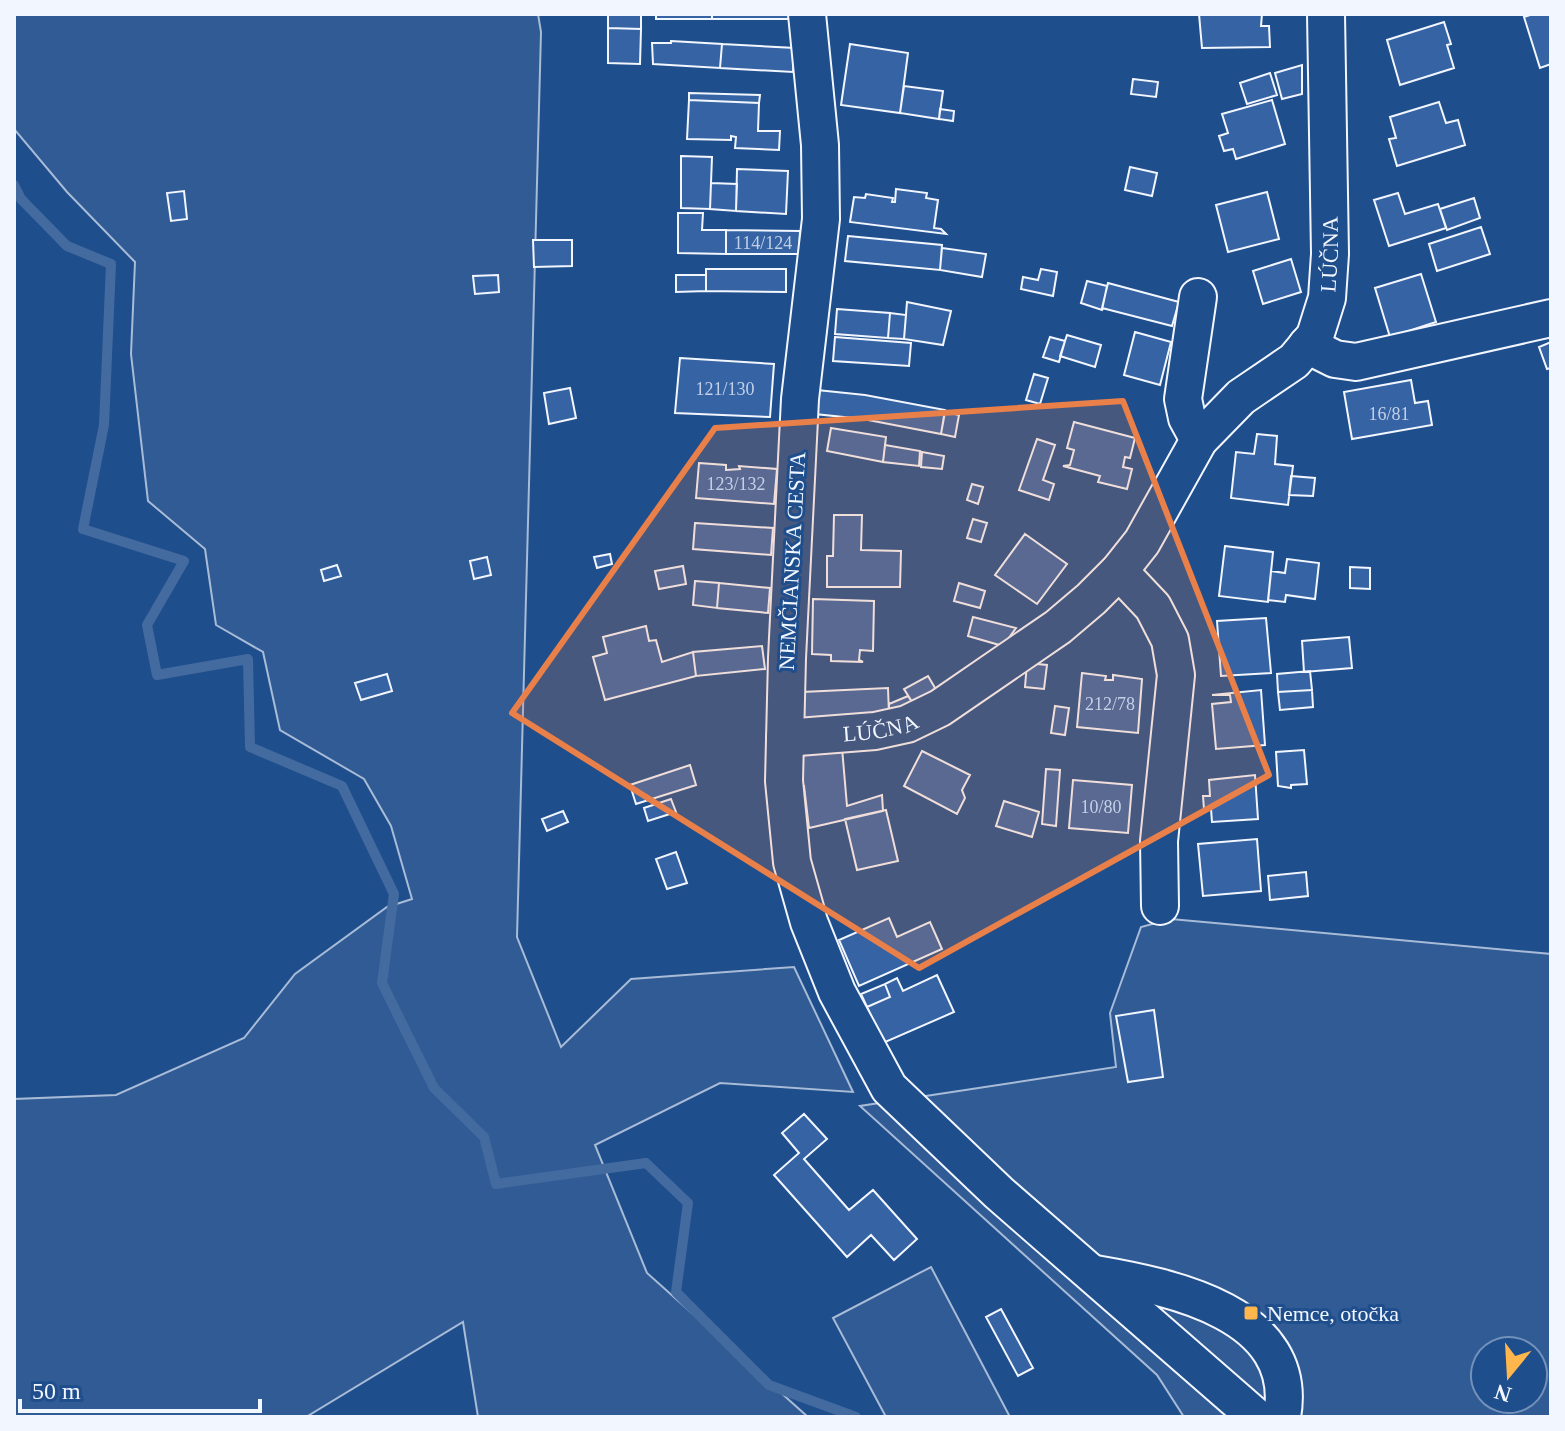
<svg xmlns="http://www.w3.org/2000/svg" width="1565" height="1431" font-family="'Times New Roman',serif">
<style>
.green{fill:#305b95;stroke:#a8bbd7;stroke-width:2;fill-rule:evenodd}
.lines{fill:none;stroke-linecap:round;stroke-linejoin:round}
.stream{stroke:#446ba0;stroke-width:10}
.building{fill:#3563a3;stroke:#f2f6ff;stroke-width:2}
.minor-casing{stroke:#f2f6ff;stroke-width:40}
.minor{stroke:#1f4e8c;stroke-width:36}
.marked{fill:#ea8049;fill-opacity:0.2;stroke:#ea8049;stroke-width:6;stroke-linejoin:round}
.poi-dot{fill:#ffb74d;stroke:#1f4e8c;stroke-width:3}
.labels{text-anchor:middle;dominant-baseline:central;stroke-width:6;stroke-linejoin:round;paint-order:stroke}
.number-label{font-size:18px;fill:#c3d1e8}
.street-label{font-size:22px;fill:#f2f6ff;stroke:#1f4e8c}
.poi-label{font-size:22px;fill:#f2f6ff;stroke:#1f4e8c;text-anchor:start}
</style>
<rect width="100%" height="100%" fill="#1f4e8c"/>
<path class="green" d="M14,14H538L541,32L517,937L561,1047L631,979L794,967L853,1092L720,1083L595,1145L647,1273L808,1417H478L463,1322L306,1417H14V1099L116,1095L244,1038L295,974L387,907L412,899L391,826L364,779L280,730L263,652L216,625L205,549L148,501L131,354L135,262L67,192L14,129Z
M1171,919L1551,954V1417H1184L1157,1375L860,1106L1116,1067L1110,1013L1141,927ZM1485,1351H1533V1399H1485Z
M931,1267L1010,1417H886L833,1318Z"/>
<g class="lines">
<path class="stream" d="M14,185L21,199L67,246L111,264L104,425L83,529L184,561L147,625L157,675L248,659L250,747L342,786L394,894L382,983L434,1088L484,1137L496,1184L646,1163L688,1203L676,1292L769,1385L856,1417"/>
</g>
<path class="building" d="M608,14H641V29L608,28Z
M656,14H712V19H656Z
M712,14H790V19H712Z
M1199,14H1262L1261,26H1269L1270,47L1202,48Z
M1533,14H1551V64L1540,68L1524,17Z
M1444,22L1451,44L1447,45L1454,68L1400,85L1387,40Z
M608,28L641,29L640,64L608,63Z
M671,41L722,44L720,68L653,64L652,43H671Z
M722,44L795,48L793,72L720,68Z
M850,44L908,53L900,113L841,105Z
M1302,65V94L1282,99L1275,73Z
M1270,73L1277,95L1247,104L1240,83Z
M1133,79L1158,82L1156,97L1131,94Z
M904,86L943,91L939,119L900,113Z
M689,93L760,95L759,103L689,100Z
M689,100L759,103L758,131H780L779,150L735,148L736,137L731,136V140L687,139Z
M1272,100L1285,144L1236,159L1233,149L1224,151L1219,136L1228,133L1222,114Z
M1439,102L1446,123L1458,120L1465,145L1397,166L1389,139L1396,138L1390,117Z
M940,109L954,111L953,121L939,119Z
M681,156L712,157L710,209L681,208Z
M1130,167L1157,173L1152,196L1125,190Z
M737,169L788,171L786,214L736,211Z
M711,183L737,184L736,211L710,209Z
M896,189L927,193L926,198L938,200L934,228L941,229L946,234L850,222L854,197L865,198L866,194L893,198L892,202H895Z
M184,191L187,219L171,221L167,193Z
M1267,192L1279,239L1228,252L1216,205Z
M1398,193L1405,214L1438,204L1446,228L1389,246L1374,200Z
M1474,198L1480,218L1447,230L1440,209Z
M678,213H703L702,230H726V254L678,253Z
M1481,227L1490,254L1437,271L1429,244Z
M726,230L800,231L799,254H726Z
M848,236L942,245L940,270L845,261Z
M533,240H572V266L534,267Z
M942,248L986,254L982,277L940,270Z
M1291,259L1301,292L1263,304L1253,271Z
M706,269H786V292L706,291Z
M1041,269L1057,272L1053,296L1021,289L1023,277L1038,280Z
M1421,274L1436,322L1390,337L1375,288Z
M498,275L499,292L475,294L473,276Z
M676,275H706V291L676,292Z
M1087,281L1107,286L1102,310L1081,303Z
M1108,283L1179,302L1172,326L1102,308Z
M907,302L951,311L943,345L904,339Z
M837,309L890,313L888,338L835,334Z
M890,313L906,315L904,339L888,338Z
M1135,332L1171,342L1160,385L1124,375Z
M1067,335L1101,345L1095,367L1060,356Z
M835,337L911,343L909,366L833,361Z
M1050,337L1065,341L1059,362L1043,357Z
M1551,342V368L1547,369L1539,347Z
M680,358L774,364L770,417L675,413Z
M1034,374L1048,378L1040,404L1026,400Z
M1411,380L1415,403L1428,401L1432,425L1352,439L1344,392Z
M570,388L576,418L549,424L544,393Z
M817,390L865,395L945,410L941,434L863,419L815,414Z
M945,412L959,415L955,437L941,434Z
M1074,422L1135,438L1130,458L1125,457L1123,467L1132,469L1127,489L1098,482L1100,476L1063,466L1070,465L1074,450L1067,448Z
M831,428L886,437L883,462L827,451Z
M1257,434L1277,436L1275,464L1293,466L1288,505L1231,498L1236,452L1254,454Z
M1037,439L1055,445L1043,480L1054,484L1049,500L1019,490Z
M885,445L920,451L919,466L883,462Z
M922,452L944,456L942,469L921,467Z
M699,463L726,465V470L740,469L739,466L777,469L774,504L696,498Z
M1291,476L1315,478L1313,496L1289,495Z
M972,484L983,487L978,504L967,500Z
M834,515H862L861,550L901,551L900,587H827V556H833Z
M973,519L987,523L981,542L967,538Z
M695,523L773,528L771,555L693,549Z
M1025,534L1067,564L1037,604L995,575Z
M1225,546L1273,552L1268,602L1219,596Z
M610,554L612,564L597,568L594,557Z
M487,557L491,575L474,579L470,561Z
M1287,559L1319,563L1315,599L1286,595L1285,602L1268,600L1271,571L1285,573Z
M337,565L341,576L324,581L321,570Z
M683,566L686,584L659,589L655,571Z
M1350,567L1370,568V589L1350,588Z
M695,581L719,583L717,608L693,605Z
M719,583L770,588L768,613L717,608Z
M959,583L985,591L980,608L954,601Z
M813,599L874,601L873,651L860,650L859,660L863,662L831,661V655L812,654Z
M973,617L1016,628L1003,646L968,636Z
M1266,618L1271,673L1221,676L1217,621Z
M646,626L649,641L656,640L662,662L693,652L696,676L605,700L593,657L607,653L603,637Z
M1349,637L1352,668L1304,672L1302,641Z
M762,646L765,669L696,676L693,652Z
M1027,663L1047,665L1044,689L1025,687Z
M1310,671L1312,690L1278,692L1277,674Z
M1082,673L1106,676L1105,680H1113V675L1142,679L1138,733L1077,727Z
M387,674L392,691L361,700L355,683Z
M928,676L938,693L914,705L904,689Z
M888,688L889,715L803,719L802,692Z
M1261,690L1265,745L1216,749L1212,704L1231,702L1230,695H1212Z
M1312,690L1313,707L1280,710L1278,692Z
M908,696L914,705L889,715V704Z
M1055,706L1069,708L1065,735L1051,733Z
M842,748L847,806L882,795L883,811L809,828L804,786H801L800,749Z
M1304,750L1307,784L1291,785V788L1278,786L1276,752Z
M922,751L970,775L962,790L965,798L957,814L904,786Z
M690,765L696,785L636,804L630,785Z
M1046,769L1060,770L1056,826L1042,824Z
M1255,775L1258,819L1212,822L1211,809H1204L1203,796H1210L1209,780Z
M1073,780L1132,785L1128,833L1069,828Z
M671,799L676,812L648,821L644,808Z
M1004,801L1039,812L1032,837L996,826Z
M886,810L898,861L857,870L845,819Z
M563,811L568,822L547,831L542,819Z
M1257,839L1261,891L1203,896L1198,844Z
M676,852L687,883L667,889L656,859Z
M1306,872L1308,896L1270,900L1268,876Z
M889,918L897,937L930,922L942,949L859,986L839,940Z
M937,975L954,1012L883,1043L867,1007L890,997L885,984L897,978L903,991Z
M885,984L890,997L867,1007L861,994Z
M1154,1010L1163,1077L1128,1082L1116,1016Z
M804,1114L827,1139L804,1159L849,1210L873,1190L917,1239L894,1260L871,1235L847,1257L774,1175L799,1153L782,1133Z
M1001,1309L1033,1368L1018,1376L986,1317Z"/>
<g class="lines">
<defs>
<g id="minor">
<path d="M807,14L820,145L821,219L800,399L787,658L784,781L792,862L809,922L837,992L889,1088L999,1193L1256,1417"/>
<path d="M1198,297L1183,399L1187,418L1199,440"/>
<path d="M1307,345L1335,359L1356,362L1551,318"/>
<path d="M1119,571L1153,607L1170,640L1176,675L1159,841L1160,906"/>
<path id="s1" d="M785,738L875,731L907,724L940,708L1058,627L1091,599L1119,571L1142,542L1199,440L1241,397L1294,361L1315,336L1327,298L1330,254L1326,14"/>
<path d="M1095,1274C1171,1287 1301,1313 1282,1417"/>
</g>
</defs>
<use href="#minor" class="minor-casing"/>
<use href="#minor" class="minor"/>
</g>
<path class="marked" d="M1123,401L1269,775L919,968L512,713L715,428Z"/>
<rect class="poi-dot" x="1243" y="1305" width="16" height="16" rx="4"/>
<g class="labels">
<g class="number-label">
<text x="763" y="243">114/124</text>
<text x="725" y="389">121/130</text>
<text x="1389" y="414">16/81</text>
<text x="736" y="484">123/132</text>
<text x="1110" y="704">212/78</text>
<text x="1101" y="807">10/80</text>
</g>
<g class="street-label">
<text stroke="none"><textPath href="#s1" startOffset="780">LÚČNA</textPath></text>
<text transform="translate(792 561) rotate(-87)">NEMČIANSKA CESTA</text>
<text stroke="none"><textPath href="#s1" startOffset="96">LÚČNA</textPath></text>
</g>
<g class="poi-label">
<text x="1267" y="1313">Nemce, otočka</text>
</g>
</g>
<rect width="1565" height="1431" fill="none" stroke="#f2f6ff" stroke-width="32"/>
<g transform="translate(1509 1375) rotate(198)"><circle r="38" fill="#1f4e8c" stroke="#7391ba" stroke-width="2"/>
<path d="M0-6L14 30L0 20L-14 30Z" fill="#ffb74d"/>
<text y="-12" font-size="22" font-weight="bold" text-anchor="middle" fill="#f2f6ff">N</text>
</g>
<path d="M20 1399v12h240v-12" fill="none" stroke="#f2f6ff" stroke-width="4"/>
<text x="32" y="1399" font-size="24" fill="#f2f6ff" stroke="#1f4e8c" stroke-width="6" paint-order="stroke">50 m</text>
</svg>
